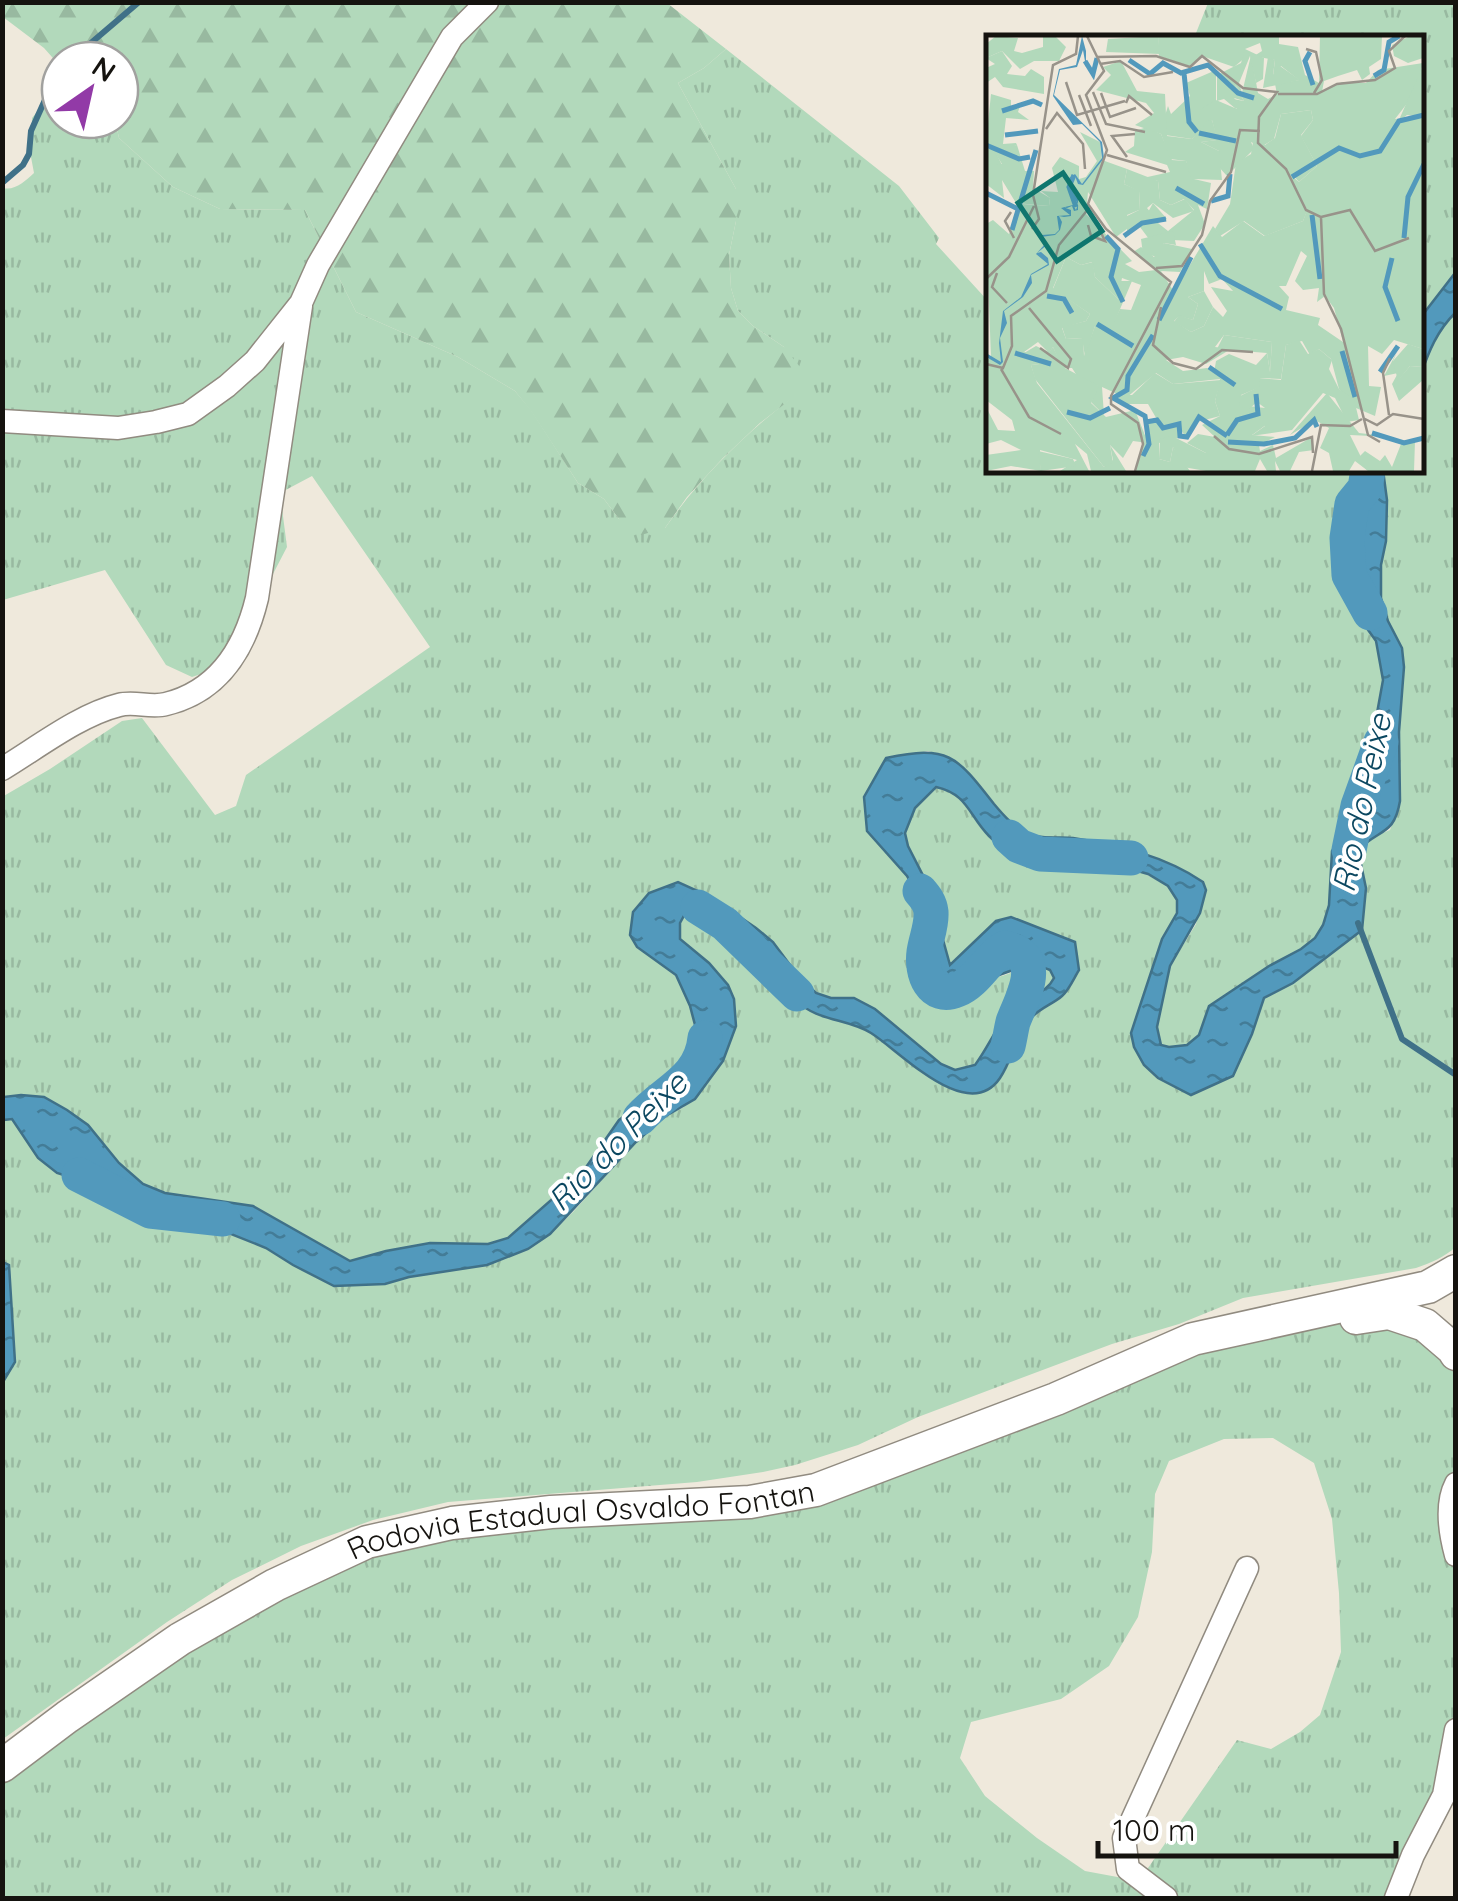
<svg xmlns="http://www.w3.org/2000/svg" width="1458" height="1901" font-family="Quicksand,sans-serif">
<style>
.grass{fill:url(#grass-tufts);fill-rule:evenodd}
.forest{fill:url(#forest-firs)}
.water{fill:url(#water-ripples);stroke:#407188;stroke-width:2.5}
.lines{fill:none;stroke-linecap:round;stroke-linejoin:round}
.stream{stroke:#407188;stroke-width:6}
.river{stroke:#5299bc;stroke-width:35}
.street-casing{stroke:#918b80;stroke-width:25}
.secondary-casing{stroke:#918b80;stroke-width:35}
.street{stroke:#fff;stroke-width:22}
.secondary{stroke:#fff;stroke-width:32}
.labels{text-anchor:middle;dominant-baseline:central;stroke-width:8;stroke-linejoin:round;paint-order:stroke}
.street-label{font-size:30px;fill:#15130f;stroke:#fff}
.water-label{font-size:32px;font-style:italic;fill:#0b4760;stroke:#fff}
.inset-river{fill:none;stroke:#5299bc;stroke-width:5}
.inset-road{fill:none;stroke:#98938a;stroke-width:2.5}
.view{fill:#0f766e;fill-opacity:0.15;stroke:#0f766e;stroke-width:5}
.inset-edge{fill:none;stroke:#15130f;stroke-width:5}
</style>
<defs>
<pattern id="grass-tufts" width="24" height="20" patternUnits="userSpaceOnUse" patternTransform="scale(2.5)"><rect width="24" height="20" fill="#b2d9bb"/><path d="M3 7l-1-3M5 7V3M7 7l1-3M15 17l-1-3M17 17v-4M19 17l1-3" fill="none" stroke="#98b9a0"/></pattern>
<pattern id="forest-firs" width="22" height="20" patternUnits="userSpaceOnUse" patternTransform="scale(2.5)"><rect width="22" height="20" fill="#b2d9bb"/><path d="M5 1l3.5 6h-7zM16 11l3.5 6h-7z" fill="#98b9a0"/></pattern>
<pattern id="water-ripples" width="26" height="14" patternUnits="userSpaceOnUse" patternTransform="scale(2.5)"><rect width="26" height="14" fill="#5299bc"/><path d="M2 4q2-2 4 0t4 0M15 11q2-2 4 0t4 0" fill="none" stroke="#437c97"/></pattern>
</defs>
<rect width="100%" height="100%" fill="#efe9dc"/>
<path class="grass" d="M1208,3H1455V273L1421,317L1420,38H1194Z
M726,49L899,186L939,238L936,244L988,301V470H1354L1353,559L1348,580V602L1376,641L1383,680L1362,796L1332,851L1329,905L1322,927L1315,938L1301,949L1269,966L1209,1006L1199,1035L1187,1045L1169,1047L1161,1045L1157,1027L1170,966L1196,924L1203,881L1173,864L1071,838L1031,836L1007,820L973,777L948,757L928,751L886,758L907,876L926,921L928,934L927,970C949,972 973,977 995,977C1017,976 1020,958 1051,970L1055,978L1050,987L1021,1002L999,1024L987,1050L975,1065L955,1070L941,1064L875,1009L854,998H831L816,993L799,977L773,942L678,882L637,947L676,975L690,1006L695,1025L694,1043L688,1076L682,1084L656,1094L619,1120L582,1173L508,1238L488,1244L430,1243L386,1251L350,1261L253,1206L165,1193L143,1184L119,1163L88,1125L21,1095L3,1097L2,797L50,769L122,721L142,718L215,815L236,806L246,775L430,647L312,476L280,493L287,547L247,624L207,672L192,677L166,665L105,570L3,600V188C15,191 25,181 34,173L31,157L32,118L60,83V120H115L119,138L173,187L220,209L305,210L356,312L458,357L515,391L531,410L578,483L604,499L619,519L665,528C700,478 743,436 790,399L784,347L753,326L738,311L731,288L729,255L736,221V189L678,83L704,68Z
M1455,313L1456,1247C1444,1257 1431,1263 1416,1268L1243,1298L1179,1324L1112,1344L918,1417L858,1445L795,1465L763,1472L697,1482L448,1502L373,1520L301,1546L232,1580L167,1622L3,1739L2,1382L15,1362L9,1265L3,1262V1120L12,1118L38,1158L57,1173L95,1185L144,1207L196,1220L266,1248L293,1265L343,1286L385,1284L409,1277L487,1265L528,1249L550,1234L573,1212L636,1142L664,1117L684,1107L728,985L680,939V923L686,912H694C723,926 748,939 768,966L876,1036L896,1053L931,1078L1011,1061L1014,1045L1031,1018L1063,995L1079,971L1075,942L1056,935L951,966C942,938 941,908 927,882C920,868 903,848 905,832C908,813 923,798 936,786C974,795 967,819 989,835C1002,845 1027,852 1043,859L1060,850L1136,869L1168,886L1177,900V913L1162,939L1131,1033L1144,1065L1252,1034L1264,998L1293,983L1362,930L1366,888L1358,850L1372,837L1390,830L1400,801L1399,732L1404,667L1402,648L1388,621L1381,598V565L1386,541L1387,500L1383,470H1420L1421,375L1432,344L1445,323Z
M1360,1316L1455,1355V1731L1394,1898H3L2,1773L250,1600L378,1542L722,1509L1084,1381ZM1273,1438L1314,1463L1332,1519L1339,1593L1341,1652L1320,1715L1300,1732L1271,1749L1237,1740L1139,1881L1085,1871L1037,1838L985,1796L960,1758L971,1722L1061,1699L1109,1666L1138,1617L1152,1552L1155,1494L1169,1461L1224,1439Z"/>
<path class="forest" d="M2,3H667L726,49L704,68L678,83L736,189V221L729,255L731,288L738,311L753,326L784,347L804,372L791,399L760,423L723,458L687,497L665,528L641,535L619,519L604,499L578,483L531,411L515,391L458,357L356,312L305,210L220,209L173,187L119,138L115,120H120V60H60V66L44,48L3,17Z"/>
<path class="water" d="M1455,273V313C1437,331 1429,351 1421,374V317Z
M1354,470H1383L1387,500L1386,541L1381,565V598L1388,621L1402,648L1404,667L1399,732L1400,801C1394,836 1380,828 1358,850L1366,888L1362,930L1293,983L1264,998L1252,1034L1233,1076L1191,1095L1158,1078L1144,1065L1134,1047L1131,1033L1162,939L1177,913V900L1168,886L1148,874L1075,853L1060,850L1031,862C1016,855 1001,848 989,836C969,816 968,794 936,787L915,808L905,833L908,846L936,901L942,936L950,965L996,921L1011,917L1075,942L1079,970C1074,978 1069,990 1062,996C1053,1004 1040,1008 1031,1018C1015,1036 1013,1059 1000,1078C968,1125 901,1052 871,1033C847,1018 817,1022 796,1000C781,986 771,968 758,952C747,939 730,930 714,922C705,917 697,911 686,912L680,923V939L709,963L728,985L734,999L736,1026L723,1061L695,1099L664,1117L636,1142L550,1234L528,1249L487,1265L409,1277L385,1284L334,1286L293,1265L266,1248L196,1220L144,1207L95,1185L57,1173L38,1158L12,1119L3,1120V1097L21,1095L44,1097L67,1110L88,1125L119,1163L143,1184L165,1193L253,1206L350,1261L386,1251L430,1243L488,1244L508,1238L582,1173L619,1120L656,1094L682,1083L688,1076L694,1043L695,1025L690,1006L676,975L637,947L630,935L633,912L649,893L678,882L711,897L756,928L773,942L799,977L816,993L831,998H854L875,1009L941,1064L955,1070L975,1065C991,1044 999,1017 1023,1001C1035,993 1047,992 1054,978L1050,970C1011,954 980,1000 933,983L927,970L928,934L926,921L913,887L907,876L867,831L864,797L886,758C948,745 956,755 994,804C1004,816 1014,827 1028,834C1041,840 1059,836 1073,838C1119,845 1165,856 1203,882L1206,890L1200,913L1170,966L1157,1027L1161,1045L1169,1047L1187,1045L1199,1035L1209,1006L1269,966L1301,949L1315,938L1323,925L1329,905L1332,851L1362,796L1383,680L1376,641L1348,602V580L1353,559Z
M3,1262L9,1265L15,1362L3,1382Z"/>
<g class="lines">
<path class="stream" d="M71,60L139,2
M2,183L23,165L29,154L31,131L53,82L60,71
M1358,923L1402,1039L1456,1075"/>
<path class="river" d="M1368,470L1365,488L1352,504L1347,538L1349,575L1370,613
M1009,837L1019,846L1040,854L1131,858
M1349,850L1358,806L1381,742
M920,891C926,898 930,903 931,912C932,926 926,938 924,952C921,973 931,1001 957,990C977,982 987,958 1005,948C1047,957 1022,998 1013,1022C1011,1030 1010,1038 1008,1046
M698,907L725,924L797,994
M640,1118C665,1090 701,1080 705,1038
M79,1175L150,1211L223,1219"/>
<defs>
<path id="street" d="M2,421L118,428L156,422L188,414L227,386L255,361L301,303L318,265L452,37L487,2
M2,769C37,748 79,715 119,705C134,701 151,708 166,704C219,691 245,648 257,598L301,306
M1456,1484C1445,1505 1450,1533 1456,1555
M1166,1898L1128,1869L1124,1838L1247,1568
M1396,1898L1413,1855L1444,1795L1456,1730"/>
<g id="secondary">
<path d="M1356,1318L1389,1313L1425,1325L1453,1349L1456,1354"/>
<path id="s1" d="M2,1766L67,1717L180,1639L275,1585L367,1542L452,1523L551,1512L750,1502L816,1490L1056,1399L1193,1339L1428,1287L1456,1271"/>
</g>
</defs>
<use href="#street" class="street-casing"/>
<use href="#secondary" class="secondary-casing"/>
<use href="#street" class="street"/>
<use href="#secondary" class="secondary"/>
</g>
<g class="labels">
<g class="street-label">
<text stroke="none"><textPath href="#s1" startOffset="645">Rodovia Estadual Osvaldo Fontan</textPath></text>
</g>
<g class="water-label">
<text transform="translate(1361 803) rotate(-78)">Rio do Peixe</text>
<text transform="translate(617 1141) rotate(-45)">Rio do Peixe</text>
</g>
</g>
<g transform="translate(986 35)">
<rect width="438" height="438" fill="#efe9dc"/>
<path d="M172,1H293V9L312,12L319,40L333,48L334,1H396L395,24L383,32L384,39L376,45L371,35L352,41L338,46L336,57L356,47L380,48L392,35L437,28L430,57L409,84L437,82V314L408,305L396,319L382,311L383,351L395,352L389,381L370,373L353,354L345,324L333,314L324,320L316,306L300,310L295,344L274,343V352L255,360L254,370L279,373L280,390L266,400L289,402L273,410L274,416L287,410L290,423L326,402L328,415L313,417L304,436H294L289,426L290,436H281L274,424L269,436H220V418L201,408L212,399L229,402L216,390L234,381L229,366L234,344L187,349L170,338L140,363L116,352L118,380L105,367L112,351L95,347L86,333H76L67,312L63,318L52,307L38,317L62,322L63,328L45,330L51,348L118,432L127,425L124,410L140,436H105L101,419L89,409L103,436H74L91,425L54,415L55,436L25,431L0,436V420L35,415L15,405L0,409V372L12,395L29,396L26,385L0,365V324L5,323L0,189L7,185L23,199L36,169L63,171L64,163L55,156L72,157L66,133L74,122L93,131V144L100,142L111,126L94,97L114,107L116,125L141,134L138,149L154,156L153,175L141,180L145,191L130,202L102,157L100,179L146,226L139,229L153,237L170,235L147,217L155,212L168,222L178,208L206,214L194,237L175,236L188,257L227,191L236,202L257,186L278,201L317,186L321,175L301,137L313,147L331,131L315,101L327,85L325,75L295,79L288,104L275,112L265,107L268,114L241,141L232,131L233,116L215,107L231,105L226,85L206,104L179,100L177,87L182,71L185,79L204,61L200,48L230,35V65L251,74L247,64L258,66L249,50L256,58L265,20L272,58L282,64L291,59L289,49L313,45L295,31L287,41L289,25L268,21L276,16L274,8L259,14L261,21L248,32L216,21L203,31L173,21ZM315,216L321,221L309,246L317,255L333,253L331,267L339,261L348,273L357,307L332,290L334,283L300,275L303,262L293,251H300ZM80,222L95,230L106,227L109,242L132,264L136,243L155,250L145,275L134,274L125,292L109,291L98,321L97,303L80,304L76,293L100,286L104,279L67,253ZM218,236L223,249L236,244L247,256L225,252L241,276L237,282L227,272L218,291L205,297L188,286L193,281L207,285L212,269L202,262L218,256ZM238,300L286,307L284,337L281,318L270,330L243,319L230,326L228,338L221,333L197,336L180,325L197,322L220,329L245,314L229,312ZM424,1H437V23L422,28L408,21L406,10ZM16,16L26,31L21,39L39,41L45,34L58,42V59L17,52L9,42L0,48V33L9,29L0,23ZM5,59L25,65V73L34,71L32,77L43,85L20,83L17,109L30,108L31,110L10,118L16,130H0V114H7L0,108ZM161,92L175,99L186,125L200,126L208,144L225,148L221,174L212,170L219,189L208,206L163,204L154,192L167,168L181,184L172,188L182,196L208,175L198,164L185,170L174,165L172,146L157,143L184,137L181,130L139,117L148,111L149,96ZM411,317L407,326L413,329L415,340L412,345L424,331L437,332V345L413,366L406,349L412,338L398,341ZM341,358L373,398L407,402L364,400L382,436L369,426L363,436H347L343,418L334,413L343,393L329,385L304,400ZM170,384L176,393L193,390L196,402L173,408V424L184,427L187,412L204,436H149L162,389Z" fill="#b2d9bb" fill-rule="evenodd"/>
<path d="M10,1L32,3L28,16L36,18L57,12V1H69L80,12L73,26H48L34,34L16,16L0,23V9ZM172,1L174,19L120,17L122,4ZM259,14L278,23L277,44L270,48L264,21L253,48L256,58L249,50L258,66L248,63L254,70L250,74L238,64L231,66V40L255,28ZM282,22L289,25L287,40L294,31L314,45L277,53ZM135,26L151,56L179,59L181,101L206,104L219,89H212L215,74L228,66V82L218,87L226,85L232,105L215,107L233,116L236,145L205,144L200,126L184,124L175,99L149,90L168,78L160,68L110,55L125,40L117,32ZM437,31V82L421,80L412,87ZM325,75L327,85L315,100L331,131L313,147L306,139L321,176L317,186L279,201L258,186L234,201L229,194L244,169L250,128L265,119L267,107L279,110L289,103L295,79ZM31,110L39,136H48L47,153L64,163L63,171L30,168L16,145L18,163L0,149V130L16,129L7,115ZM141,134L172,146L174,165L185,170L199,164L208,176L187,183L167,168L161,173L169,183L141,197V181L153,175L154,157L138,149ZM187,196L190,210L178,208L173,222L157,219L155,204ZM80,222L95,230L107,227L109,242L132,264L133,246H146L126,293L109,291L99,322L96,303L80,304L76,292L100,286L104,279L67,254ZM218,256L227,272L218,291L205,297L188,287L193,280L207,285L212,269L202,262ZM238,300L286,307L284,337L281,318L231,314ZM313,305L322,319L333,314L346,325L343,334L353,354L368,364L373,385L361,387L349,363L337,358L306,395L265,401L279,391V373L271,367L262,375L253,370L254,361L274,351L273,343L295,345L300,310ZM422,309L437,314V332L424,331L412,346L407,326ZM50,311L63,317L67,312L77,332L113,351L105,368L120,382L149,375L162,408L147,406L137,423L124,410L127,428L118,432L49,344L45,330L62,328V323L38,318ZM169,338L187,349L235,345L229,366L234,381L207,388L200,403L193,391L176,393L162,369H133V360H146ZM186,401L220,418V436L197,432L187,412L184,427L173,424L174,404ZM429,406L428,436H382L371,424L379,416L394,426L399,420L406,432L415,409ZM52,416L87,424L90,431L55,436Z" fill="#b2d9bb"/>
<path d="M96,1L100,16V32L97,15L91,32L74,35L68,60L116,107L118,123L97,150L92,149L89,141L85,142L83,153L92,164V175L88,176L86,171L81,173L77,172L85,175V181L78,182L73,181L76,187L74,195L69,200L55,202L61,210L51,218L55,217L62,223L63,230L45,240L46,248L37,262L18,276L21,288L14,303L17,327L14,330L2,323L0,318L15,327L13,308L17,276L35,262L45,239L62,229L50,219L59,209L53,203L56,200L69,199L73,195L71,181L84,180L75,173L87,170L90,175L92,169L82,152L83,143L89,139L96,149L116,123L114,107L96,89L87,90L67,61L73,34L90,30Z" fill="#5299bc"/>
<path class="inset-river" d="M324,17L319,26L327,50M143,25L164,39L177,28L195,38L222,30L252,58L268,63M99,26L107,39L111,23M198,38L203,87L211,97M388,41L398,35L403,7L413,1M16,76L47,66L56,70M213,98L250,106M19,100L52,96M0,110L33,124L44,122M88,140L83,152L90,172M306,142L353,113L374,121L394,116L413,86L438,80M190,153L218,169M0,158L34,175M225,166L242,161L244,139M326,180L334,244M26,195L50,115M120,201L132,214L125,242L137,267M138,201L156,188L180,184M418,203L422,162L438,129M214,209L234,241L296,274M406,223L399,252L412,286M61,261L78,264L86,278M173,285L205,222M111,289L147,311M356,316L369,362M29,318L65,329M223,332L249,350M394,337L412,311M81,377L104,383L124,373M160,387L171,385L177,393L193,389L194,401L201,402L213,382L241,401M386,398L418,408L438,403M241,400L251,385L272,379L270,359M242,407L278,409L309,403L328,385L331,392M157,421L163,409L159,381L127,363L141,355L142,341L167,300"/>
<path class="inset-road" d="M101,1L118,36L100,60L121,115L102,169L120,194L185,247L125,361V369L152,388L157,409L149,436M320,14L330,17L336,45L328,58M111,22L170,21L204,32L216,21L257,53L291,57L273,82L272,108L300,134L320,175L335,182L338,259L355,294L382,400L394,407M114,29L134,26L158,42L187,37M80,47L91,80L139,66M107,57L120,89L159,97M115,58L124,82L150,73M292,59H331L351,49L389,45L409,33L403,16L419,1M93,60L105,91M140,68L143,61L166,80M60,94L71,78L97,109L99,134M121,120L180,137M141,122L126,101L149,99M25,177L19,186L28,203M335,182L364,175L389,216L423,203M102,190L105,201L119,206L109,185M46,194L53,184L47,160L67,30L90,19L92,1M170,233L196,231L216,200L224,166L245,137L254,95L274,96M11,238L6,252L21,268M0,244L23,222L48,171M175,272L167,310L187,328L210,334L236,315L267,317M43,273L85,324L82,333L54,313M0,329L17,333L26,311L25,281L60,256L73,210L103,173M15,334L43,382L75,399M403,380L397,338L404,323M377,383L391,390L407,379L438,384M228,401L243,414L273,419L326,402L327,418M326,436L335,390L364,391L376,384"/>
<path class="view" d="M77,138L116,196L71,226L32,168Z"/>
<rect width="438" height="438" class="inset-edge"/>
</g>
<rect width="1458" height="1901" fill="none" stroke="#15130f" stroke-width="10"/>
<g transform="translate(90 90) rotate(34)"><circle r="48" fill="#ffffff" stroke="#a1a19f" stroke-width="2.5"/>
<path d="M0-8L18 38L0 25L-18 38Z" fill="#923aa7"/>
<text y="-15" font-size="28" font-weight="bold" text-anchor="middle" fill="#15130f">N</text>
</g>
<path d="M1098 1841v15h298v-15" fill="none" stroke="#15130f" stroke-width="5"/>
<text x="1113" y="1841" font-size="30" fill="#15130f" stroke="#ffffff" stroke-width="8" paint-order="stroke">100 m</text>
</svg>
